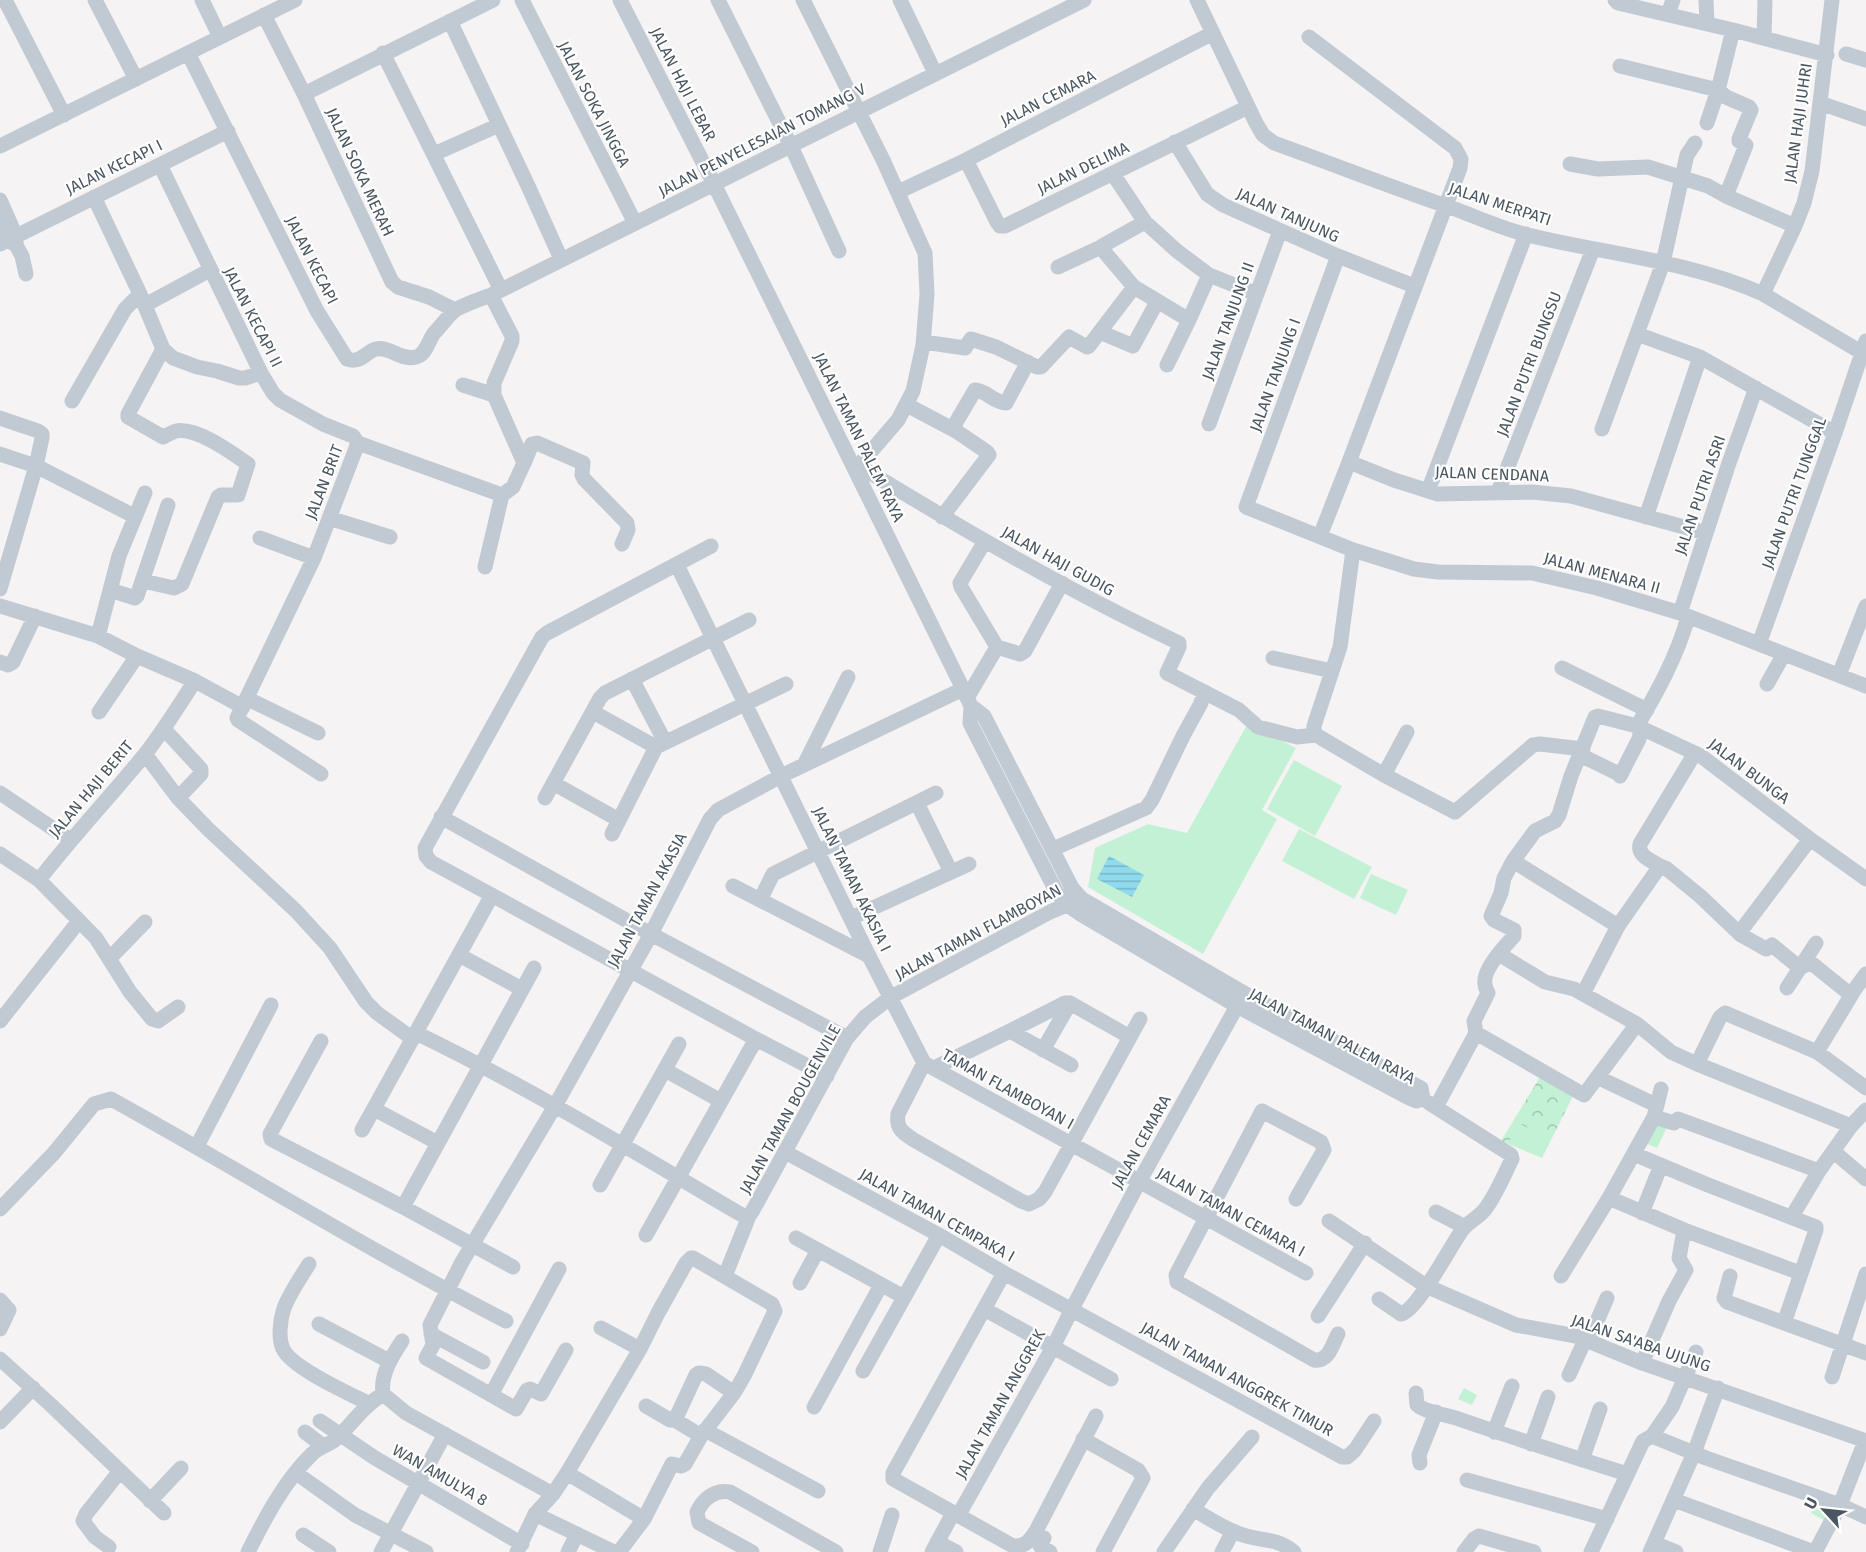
<svg xmlns="http://www.w3.org/2000/svg" width="1866" height="1552" font-family="'Fira Sans',sans-serif">
<style>
.forest{fill:url(#forest-crowns)}
.pitch{fill:#c3f1d5}
.water{fill:url(#water-rules)}
.lines{fill:none;stroke-linecap:round;stroke-linejoin:round}
.minor{stroke:#c1cad2;stroke-width:15}
.labels{text-anchor:middle;dominant-baseline:central;stroke-width:4.5;stroke-linejoin:round;paint-order:stroke}
.street-label{font-size:16px;fill:#4a5661;stroke:#fff}
</style>
<defs>
<pattern id="forest-crowns" width="20" height="18" patternUnits="userSpaceOnUse" patternTransform="scale(1.5)"><rect width="20" height="18" fill="#c3f1d5"/><path d="M2 6a3 3 0 1 1 6 0M12 15a3 3 0 1 1 6 0" fill="none" stroke="#a0c6b0"/></pattern>
<pattern id="water-rules" width="6" height="5" patternUnits="userSpaceOnUse" patternTransform="scale(1.5)"><rect width="6" height="5" fill="#90daee"/><path d="M0 2.5h6" fill="none" stroke="#78b4c4"/></pattern>
</defs>
<rect width="100%" height="100%" fill="#f5f3f3"/>
<path class="forest" d="M1546,1067L1579,1084L1542,1158L1501,1141Z"/>
<path class="pitch" d="M1248,723L1296,748L1262,810L1277,819L1203,954L1088,887L1095,848L1148,824L1187,833Z
M1294,760L1342,786L1315,836L1267,809Z
M1299,829L1372,867L1354,899L1282,861Z
M1371,874L1408,890L1396,915L1360,898Z
M1655,1122L1667,1127L1657,1148L1645,1143Z
M1518,1123L1550,1139L1541,1157L1509,1142Z
M1464,1388L1477,1395L1472,1405L1458,1399Z
M1816,1502L1833,1510L1827,1522L1811,1513Z"/>
<path class="water" d="M1109,856L1144,875L1132,897L1097,879Z"/>
<g class="lines">
<path class="minor" d="M5,0L64,115
M95,0L136,79
M202,0L220,37
M522,0L635,223
M620,0L714,184L963,689L971,706L970,723L1056,891L1066,904L1082,915L1237,1006L1407,1097L1416,1101L1423,1099
M718,0L791,146L839,251
M803,0L883,160L925,253L927,294L923,345L913,391L898,420L855,470
M900,0L935,73
M1197,0L1256,123L1263,135L1274,143C1335,165 1394,188 1455,209C1479,218 1503,229 1528,235C1606,254 1689,261 1763,294L1866,355
M1615,0L1618,3L1733,30L1827,55
M1706,0L1707,24
M1668,14L1673,0
M264,15L304,94L392,282L398,287L429,297L455,310
M450,21L529,188L561,259
M1309,37L1455,148L1461,159L1460,168L1349,462L1320,536
M1764,38L1765,0
M188,53L317,311L347,359C361,364 365,352 376,349C390,346 401,361 416,357C427,354 428,340 435,332C442,325 449,314 457,309C468,303 480,299 491,295L1084,0
M383,53L501,290
M1846,54L1866,60
M1620,66L1718,90L1733,30
M304,94L493,0
M1820,103L1866,119
M1175,142L1207,194L1223,205L1338,256L1414,286
M0,146L295,0
M434,154L499,125
M966,160L997,222L1000,226H1005L1248,107
M1570,164L1598,169L1648,167L1708,186L1726,196L1746,145L1739,141V139L1751,110L1749,107L1726,97L1718,90L1707,123
M160,165L261,373L273,393L280,400L323,424L353,436L358,443
M1113,174L1145,222L1177,251L1209,275L1257,294
M898,192L966,160L1213,33
M1726,196L1795,226
M94,197L140,294L163,349L173,358L197,367L217,371L239,378H245L261,373
M0,200L16,236V245
M1145,222L1102,246V249L1134,287L1189,320
M0,227L7,240L16,245L22,256L26,274
M0,244L228,131
M1338,256L1246,507L1353,550L1414,569L1438,572L1532,573L1597,588L1680,613L1866,686
M1058,267L1101,247
M1763,294L1795,226L1804,203L1812,171L1832,0
M145,305L210,270
M1100,332L1133,346L1157,302
M1637,334L1700,357L1835,433
M924,342L965,348L971,339L996,347L1037,367H1041L1069,337L1087,347L1089,346L1134,287
M1167,365L1189,320L1209,275
M463,385L494,395
M72,401L125,309L140,294
M907,405L956,431
M0,418L38,431L42,434V438L36,466L0,589
M1209,424L1280,231
M1602,429L1663,263L1684,168L1687,155L1695,143
M0,454L36,466L134,516
M1349,462L1394,480L1438,494L1532,492L1571,496L1706,533
M524,463L532,444L537,443L583,463L582,475L584,479L627,523L628,530L622,544
M861,464L864,469C966,531 1070,592 1179,643V647L1167,673L1239,710L1258,727L1297,737L1316,735
M1428,491L1526,234
M1498,492L1593,249
M942,517L989,455L987,452L956,431L955,424L975,390C986,390 994,403 1006,403L1028,362
M1646,517L1700,357
M329,518L390,537
M260,538L314,558
M985,541L960,583L961,587L997,647L1020,654L1025,651L1062,583
M711,546L547,633L542,637L425,848L426,856L431,862L756,1039L827,1076
M1353,550L1340,647L1314,726V732L1316,735L1384,775L1455,812L1533,745L1540,744L1583,749
M677,565L869,956L924,1063L1306,1273
M485,567L502,495
M143,581L174,588L182,584L218,497L221,495H238L248,464C232,453 197,427 176,431C173,432 167,435 163,437L128,417V414L163,349
M110,590L135,598L137,596L168,505
M0,606L98,636L137,656L195,681L243,707
M1680,613L1729,463L1756,388
M98,636L119,556L145,493
M1759,644L1835,433L1866,341
M1273,658L1332,671
M0,662L8,665L13,662L35,616
M1562,668L1647,710
M1839,675L1866,606
M632,679L665,742
M1767,684L1784,654
M967,698L997,647
M248,699L318,733
M971,706L984,716L1072,888L1082,899L1244,993L1421,1088L1423,1099
M99,712L137,656
M593,712L656,747
M1637,726C1658,691 1677,656 1688,617
M164,729L201,769V774L178,798
M145,754L178,798L208,829L296,911L330,948L366,1002L377,1013L413,1039
M1580,755L1617,773
M804,765L848,677
M321,774L238,720L237,718L314,558L358,443L502,495L513,487L524,463L494,395V383L512,341V336L491,295
M1384,775L1407,732
M1620,776L1639,739L1641,728
M553,783L619,820
M0,793L70,840
M545,798L600,698L605,693L749,620
M917,803L951,872
M441,817L651,934L847,1038
M612,834L656,747L786,684
M1053,849L1146,808L1152,800L1183,736L1200,705L1205,692
M0,854L39,880L96,938L130,992L152,1019L158,1021L178,1007
M1513,861L1618,926
M1660,866L1667,869L1700,896L1741,935L1766,949L1772,945L1800,968L1810,962L1851,995
M39,880C73,836 111,796 146,753C164,730 179,705 195,681
M733,886L869,956
M760,900L773,874L936,793
M851,918L969,864
M1740,932L1810,839
M1499,954L1545,982L1574,989L1637,1024L1671,1052L1697,1064L1851,1126
M459,955L522,989
M110,958L145,922
M1787,988L1816,943
M1583,994L1618,926L1660,866C1652,861 1637,856 1640,844L1695,753
M0,1021L79,921
M1010,1031L1071,1065
M416,1033C526,1086 630,1149 735,1211L744,1216H749
M1476,1033L1584,1095L1637,1024
M321,1041L270,1134L271,1139L403,1207L513,1267
M1043,1050L1070,1003
M1817,1052L1855,989L1866,974
M924,1063L898,1114C896,1129 902,1132 914,1140L1021,1201L1029,1204L1039,1199L1045,1192L1140,1019
M1697,1064L1720,1017L1725,1013L1817,1052L1866,1088
M934,1068L1010,1031L1065,1003H1070L1130,1037
M665,1070L721,1101
M1597,1077L1656,1105
M1436,1107L1476,1033L1474,1021L1488,993C1487,990 1485,988 1485,984C1482,970 1505,946 1514,936V930L1494,920L1491,916L1501,893L1504,878L1513,861L1535,831L1555,821L1559,815L1571,776L1595,717L1598,716L1637,726L1701,756L1810,839L1866,879
M374,1109L438,1143
M1654,1117L1674,1123L1678,1119L1819,1171
M362,1130L492,895
M197,1146L271,1005
M1833,1151L1866,1179
M785,1152L939,1235L1004,1273L1342,1457H1347L1355,1450L1374,1421
M1634,1154L1708,1185L1816,1227V1230L1784,1323
M600,1185L679,1044
M1609,1198L1684,1230L1800,1273
M1296,1199L1324,1150L1321,1142L1262,1111L1176,1275L1177,1282L1179,1283L1314,1360C1329,1362 1332,1345 1338,1334
M403,1207L534,968
M0,1209L54,1153L94,1104L111,1099C243,1172 372,1252 506,1321
M1436,1212L1465,1227
M1642,1213L1661,1165
M1794,1217V1213L1819,1171L1851,1126L1866,1110
M1329,1221L1426,1286L1516,1325L1576,1336L1642,1363L1866,1441
M646,1235L756,1039
M796,1238L904,1297
M309,1264C300,1278 290,1293 284,1308C280,1320 278,1338 283,1349C292,1368 348,1393 368,1403
M1004,1273L893,1473V1479L1013,1546C1026,1547 1029,1541 1036,1531L1096,1416
M725,1276L749,1216L753,1210L847,1038L865,1017L891,997L1050,912L1076,901
M1561,1276L1609,1198L1654,1117L1661,1089
M1730,1276L1724,1298L1727,1302L1866,1353
M800,1283L818,1250
M1379,1299L1401,1314C1418,1310 1450,1246 1463,1229C1469,1221 1480,1217 1486,1208C1497,1193 1504,1175 1512,1159L1511,1155L1429,1103
M0,1300L9,1310L0,1329
M984,1309L1111,1379
M1318,1316L1365,1243
M319,1324L389,1361
M601,1328L640,1349
M431,1334L483,1362
M1588,1342L1607,1298
M566,1350L541,1394L530,1389L527,1390L516,1409L426,1358L433,1345L430,1325L462,1262L555,1106L651,934L710,819L718,810L781,776L963,689
M0,1359L52,1406L164,1513
M1642,1363L1669,1301L1686,1270L1679,1258L1684,1230
M863,1371L939,1235
M1569,1375L1585,1340
M1832,1377L1866,1274
M1416,1393L1417,1405C1427,1413 1444,1414 1456,1418C1513,1438 1570,1456 1627,1474
M383,1394L406,1413L553,1494
M383,1394C380,1375 392,1356 402,1341
M491,1395L559,1269
M646,1406L670,1420H675L701,1436
M814,1407L881,1285
M675,1420L696,1375L699,1373L706,1374L734,1393
M320,1421L375,1458L522,1544
M0,1422L33,1388
M705,1430L818,1491
M305,1432L323,1446
M1494,1432L1512,1386
M1652,1436L1706,1458L1840,1505L1866,1517
M1083,1439L1138,1470L1143,1478L1103,1552
M1531,1444L1548,1397
M1582,1460L1600,1409
M1420,1463L1419,1455L1436,1412
M296,1473L355,1515L426,1552
M567,1473L644,1519
M1467,1480L1607,1519
M1674,1500L1814,1552
M150,1501L181,1468
M1193,1509C1208,1518 1223,1528 1240,1534C1260,1542 1274,1536 1294,1552
M535,1514L614,1552
M958,1516L1053,1347L1072,1309L1139,1182L1241,999
M303,1535L329,1552
M1044,1538L1040,1546L1050,1552
M937,1542L956,1552
M1654,1543L1676,1552
M109,1547L95,1537L83,1521L86,1514L120,1471
M248,1552C265,1518 285,1480 312,1454C319,1447 329,1445 336,1439C353,1423 362,1407 383,1394
M381,1552L445,1434
M517,1552L535,1514L553,1494L567,1473L640,1349L658,1313L686,1263L691,1258H693L772,1304L775,1311L744,1376L734,1393L701,1436L685,1464L681,1466L672,1464L644,1519L619,1552
M568,1552L577,1534
M752,1552L699,1523L697,1512C703,1499 715,1489 730,1492L836,1552
M880,1552L892,1515
M932,1552L953,1513
M1164,1552L1208,1488L1252,1437
M1222,1552L1233,1531
M1464,1552L1474,1539L1479,1536L1534,1552
M1591,1552L1643,1441L1652,1436L1672,1407L1696,1352
M1650,1552L1694,1453L1718,1388
M1815,1552L1840,1505L1865,1441"/>
</g>
<g class="labels">
<g class="street-label">
<text transform="translate(683 84) rotate(63)">JALAN HAJI LEBAR</text>
<text transform="translate(1048 98) rotate(-27)">JALAN CEMARA</text>
<text transform="translate(594 104) rotate(63)">JALAN SOKA JINGGA</text>
<text transform="translate(1798 123) rotate(-82)">JALAN HAJI JUHRI</text>
<text transform="translate(762 140) rotate(-27)">JALAN PENYELESAIAN TOMANG V</text>
<text transform="translate(114 167) rotate(-26)">JALAN KECAPI I</text>
<text transform="translate(1083 168) rotate(-26)">JALAN DELIMA</text>
<text transform="translate(360 172) rotate(65)">JALAN SOKA MERAH</text>
<text transform="translate(1500 204) rotate(18)">JALAN MERPATI</text>
<text transform="translate(1288 215) rotate(24)">JALAN TANJUNG</text>
<text transform="translate(312 260) rotate(63)">JALAN KECAPI</text>
<text transform="translate(253 317) rotate(63)">JALAN KECAPI II</text>
<text transform="translate(1228 321) rotate(-70)">JALAN TANJUNG II</text>
<text transform="translate(1529 364) rotate(-69)">JALAN PUTRI BUNGSU</text>
<text transform="translate(1275 375) rotate(-70)">JALAN TANJUNG I</text>
<text transform="translate(859 437) rotate(64)">JALAN TAMAN PALEM RAYA</text>
<text transform="translate(1492 474) rotate(2)">JALAN CENDANA</text>
<text transform="translate(324 482) rotate(-69)">JALAN BRIT</text>
<text transform="translate(1794 493) rotate(-70)">JALAN PUTRI TUNGGAL</text>
<text transform="translate(1700 495) rotate(-71)">JALAN PUTRI ASRI</text>
<text transform="translate(1058 561) rotate(29)">JALAN HAJI GUDIG</text>
<text transform="translate(1602 573) rotate(15)">JALAN MENARA II</text>
<text transform="translate(1749 771) rotate(37)">JALAN BUNGA</text>
<text transform="translate(91 789) rotate(-50)">JALAN HAJI BERIT</text>
<text transform="translate(852 879) rotate(64)">JALAN TAMAN AKASIA I</text>
<text transform="translate(647 900) rotate(-62)">JALAN TAMAN AKASIA</text>
<text transform="translate(978 932) rotate(-28)">JALAN TAMAN FLAMBOYAN</text>
<text transform="translate(1332 1036) rotate(28)">JALAN TAMAN PALEM RAYA</text>
<text transform="translate(1008 1089) rotate(29)">TAMAN FLAMBOYAN I</text>
<text transform="translate(790 1109) rotate(-61)">JALAN TAMAN BOUGENVILE</text>
<text transform="translate(1141 1142) rotate(-61)">JALAN CEMARA</text>
<text transform="translate(1231 1212) rotate(29)">JALAN TAMAN CEMARA I</text>
<text transform="translate(937 1215) rotate(29)">JALAN TAMAN CEMPAKA I</text>
<text transform="translate(1641 1343) rotate(19)">JALAN SA'ABA UJUNG</text>
<text transform="translate(1237 1379) rotate(29)">JALAN TAMAN ANGGREK TIMUR</text>
<text transform="translate(1000 1404) rotate(-61)">JALAN TAMAN ANGGREK</text>
<text transform="translate(440 1475) rotate(30)">WAN AMULYA 8</text>
</g>
</g>
<g transform="translate(1824 1510) rotate(297)" stroke="#ffffff" stroke-width="4.5" paint-order="stroke">
<path d="M0-4.5L10 22L0 15L-10 22Z" fill="#4a5661"/>
<text y="-9" font-size="16" font-weight="bold" text-anchor="middle" fill="#4a5661">U</text>
</g>
</svg>
